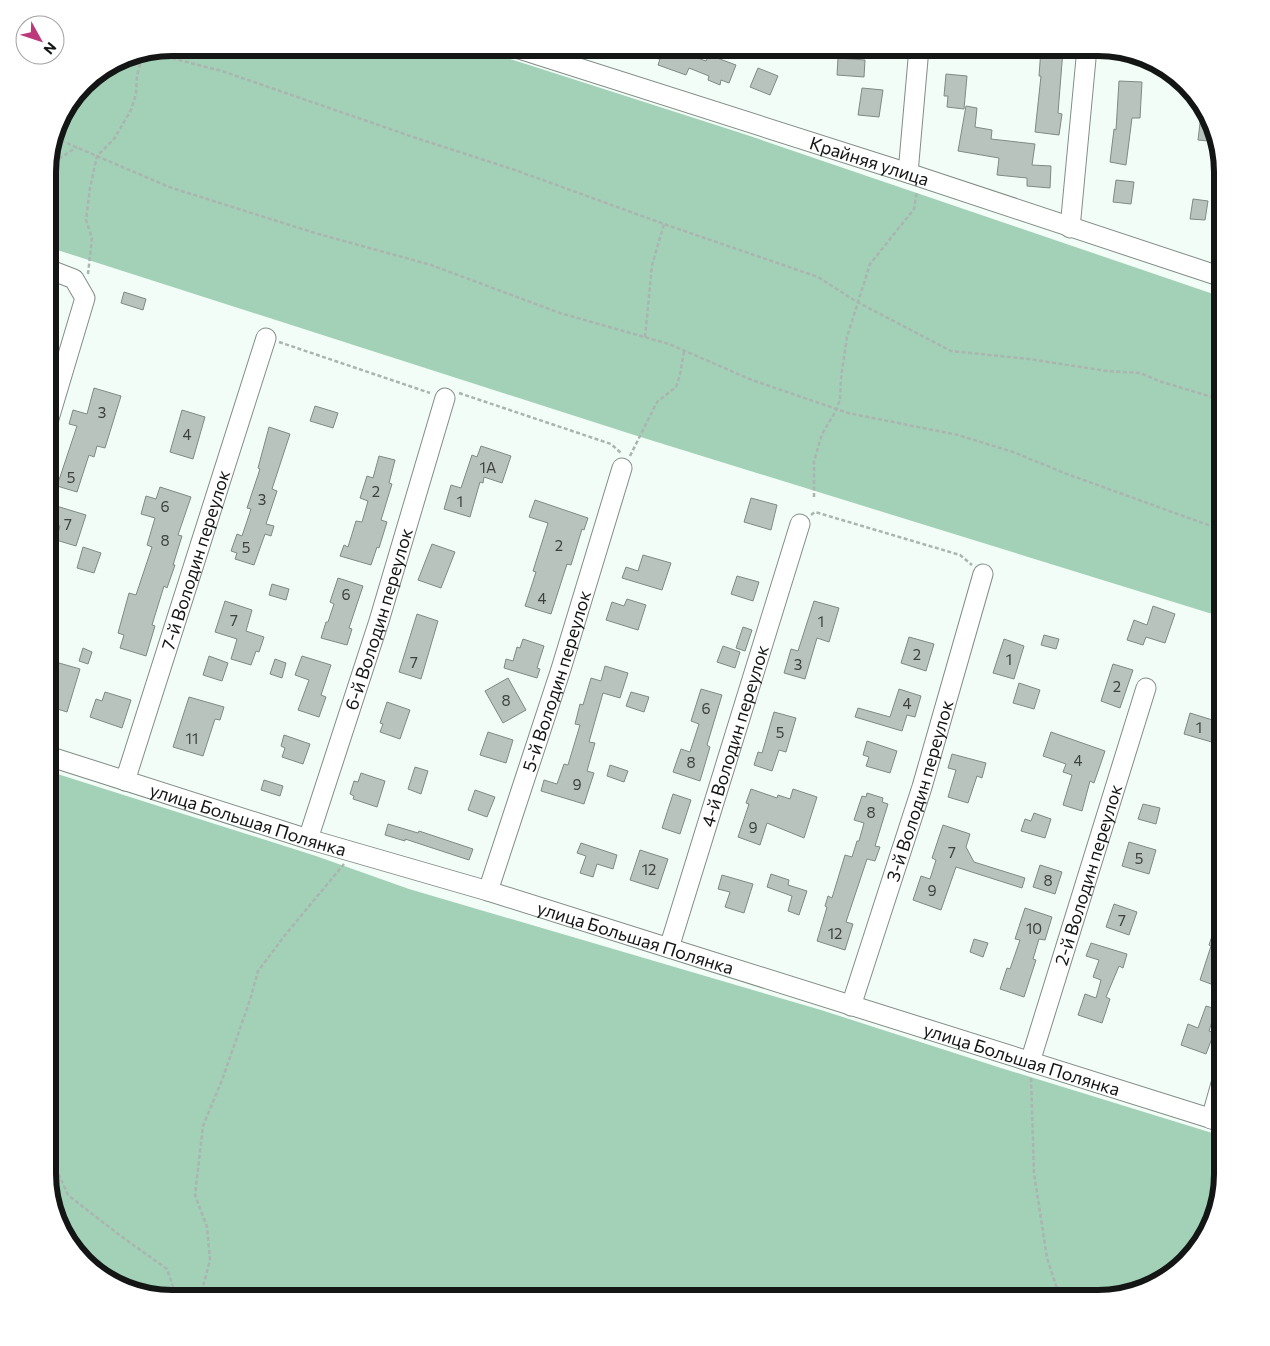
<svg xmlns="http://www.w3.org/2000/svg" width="1270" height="1346" font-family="Commissioner,sans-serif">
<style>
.forest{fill:#a2d1b7}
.building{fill:#b8c3bd;stroke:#808a84}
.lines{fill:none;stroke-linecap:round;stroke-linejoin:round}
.minor-casing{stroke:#838d87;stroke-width:21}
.path{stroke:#abb4af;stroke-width:2.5;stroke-dasharray:4 2.5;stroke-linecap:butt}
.minor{stroke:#fff;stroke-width:19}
.labels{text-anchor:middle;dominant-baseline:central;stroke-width:5;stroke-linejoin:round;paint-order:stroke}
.number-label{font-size:15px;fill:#3c413e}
.street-label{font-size:18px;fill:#131614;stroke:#fff}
.rim{fill:none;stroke:#131614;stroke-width:6}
</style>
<rect width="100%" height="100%" fill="#f2fdf7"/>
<path class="forest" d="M172,48H476L744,134L1222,297V617L631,434L48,247V164L60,117L90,79L125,57Z
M48,771L316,856L409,889L821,1010L1001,1068L1222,1136V1174L1210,1229L1180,1268L1138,1292L1098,1298H172L117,1286L78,1256L57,1221L48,1174Z"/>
<path class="building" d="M624,48H668L706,61L709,55L736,65L729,83L721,80L720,85L708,80L709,76L689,68L686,75L658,65L660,59L624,53Z
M1041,49L1063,50L1058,113L1062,114L1059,135L1035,132L1041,76H1039Z
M838,58L865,60L864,77L837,75Z
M758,68L778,76L770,95L750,87Z
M946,74L967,76L964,109L947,107L948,96H944Z
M1119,81L1142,82L1140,118H1132L1126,165L1110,162L1114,129L1116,130Z
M862,88L883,90L879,117L858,115Z
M966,106L977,108L975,127L992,130L991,139L1035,144L1032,165L1051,166L1050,188L1027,186V178L997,175L999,158L958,151Z
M1202,107L1216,132L1218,142L1198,140Z
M1116,180L1134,182L1131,204L1113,202Z
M1193,199L1208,201L1205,220L1190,219Z
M124,292L146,299L143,310L121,303Z
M94,388L121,396L105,448L97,446L94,457L89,455L77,492L57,486L77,426L69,424L73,410L87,414Z
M315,406L338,413L333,428L310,421Z
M182,410L205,417L193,459L170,452Z
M269,427L290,434L272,489L277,491L266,524L274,526L271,536L265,534L254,565L235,559L237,553L231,551L237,534L242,536L251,509L247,508L260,469L258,468Z
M481,446L511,456L502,483L484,477L483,483L480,482L470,517L444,509L451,485L461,488L472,455L477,457Z
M379,456L395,460L389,483L392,484L381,520L387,522L379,548L377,547L371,565L340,556L344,545L348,547L356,521L362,522L368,501L360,498L367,476L373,478Z
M160,487L191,497L178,535L182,536L173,565H175L167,588L164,586L152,625L155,626L146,656L120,648L124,635L118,633L129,593L136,595L152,547L147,545L155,518L141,514L146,496L156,499Z
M751,498L777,505L771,530L744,522Z
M535,500L588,518L584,530L582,529L571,565L567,564L551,614L525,606L536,572L533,571L548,523L529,517Z
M53,505L86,515L76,546L56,540L60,526L48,522Z
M432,544L455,552L441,588L418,580Z
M83,547L101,553L94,573L77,568Z
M643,555L671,563L662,590L622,578L626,567L638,571Z
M737,576L759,582L753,601L731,594Z
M338,578L363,586L349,628L352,629L347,645L321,638L326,622H328L334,604L330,602Z
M272,584L289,589L286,600L269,595Z
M627,599L646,605L638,630L606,620L612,602L624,606Z
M225,601L252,610L246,631L264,637L259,652L256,651L251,665L231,659L237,639L215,632Z
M814,601L839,608L829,642L817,638L805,679L784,673L791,649L798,651Z
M1153,606L1175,614L1165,643L1146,637L1143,645L1127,640L1134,620L1147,625Z
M417,614L438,621L421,679L399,672Z
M743,627L752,630L745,651L736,648Z
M1044,635L1059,639L1056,649L1041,645Z
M909,637L934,644L926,671L901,663Z
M523,639L544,646L537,668L540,669L537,678L504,668L506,659L513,661L517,647L520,648Z
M1004,639L1024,646L1014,679L993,673Z
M723,646L740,652L735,668L717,662Z
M83,648L92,652L88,664L79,661Z
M209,656L228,663L222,681L203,675Z
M302,656L331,665L321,695L326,697L319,717L298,710L309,680L295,675Z
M275,659L286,663L282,678L270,674Z
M59,663L80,669L67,712L48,706V698Z
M1113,664L1133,670L1120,708L1101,701Z
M605,666L628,673L620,698L603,693L589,742L595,743L587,771L594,773L584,804L541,791L544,780L557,784L564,764L568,765L580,725L575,724L580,704L583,705L591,678L601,681Z
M508,678L526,710L503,723L485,691Z
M1019,683L1040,690L1034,709L1013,703Z
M701,689L722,695L707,745L710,747L700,781L673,772L681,749L690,752L699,724L691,721Z
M899,689L921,696L915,717L907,715L902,731L855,717L858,708L890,717Z
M105,692L131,700L122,728L90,717L96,699L102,701Z
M631,692L649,697L644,712L626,706Z
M189,697L224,707L220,720L215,719L203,756L173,747Z
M387,702L410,710L400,739L380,732L383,724L380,723Z
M774,712L796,718L786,752L779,750L772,771L754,765L758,752L762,753Z
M1190,713L1222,723V745L1184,734Z
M488,732L513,740L506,763L480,755Z
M1051,732L1105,751L1094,783L1090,781L1082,811L1063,805L1072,775L1063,772L1066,764L1043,756Z
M284,735L310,744L303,764L282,757L285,748L281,746Z
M867,741L897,751L890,773L866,766L869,757L863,755Z
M952,754L986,763L982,778L977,776L968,803L948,797L956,770L948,768Z
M610,765L628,771L624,782L607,776Z
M415,767L428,771L421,794L408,789Z
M361,773L385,781L377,807L353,799L354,796L350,794L354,781L358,782Z
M264,780L283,786L280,796L261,790Z
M751,789L777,798L778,795L790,799L793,789L817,797L804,838L767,823L760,845L738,837L749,804L746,803Z
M475,790L495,797L487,817L468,810Z
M867,793L883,798L882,802L888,804L875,846L880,847L875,861L867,859L846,922L853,924L845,950L817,941L827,907L825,906L828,896L832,898L845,855L852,857L857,841H859L864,823L854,820L862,796L866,797Z
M673,794L691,800L680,834L662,828Z
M1143,804L1160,808L1156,824L1138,819Z
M1034,813L1051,819L1045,838L1021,831L1025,819L1031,821Z
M388,824L418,833L419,831L473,849L469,860L405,839V841L385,835Z
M943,825L970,834L966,847L974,862L1025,878L1022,888L956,867L941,910L913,900L921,876L930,879L936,860L932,858Z
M1129,842L1156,850L1149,874L1122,866Z
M581,843L617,855L613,869L597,864L593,877L580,873L586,856L577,853Z
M640,850L668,859L658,889L630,880Z
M1040,865L1062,872L1055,894L1033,887Z
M771,874L789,880L788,885L807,891L799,915L788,911L792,896L767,887Z
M722,875L753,884L744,913L725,907L730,892L718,889Z
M1114,904L1137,912L1129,935L1106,927Z
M1025,908L1052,917L1045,940L1039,939L1033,959L1036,960L1024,997L1000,989L1007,968L1010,969L1020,940L1015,939Z
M1213,933L1222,936V988L1200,980L1211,946L1209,945Z
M974,939L988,943L983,957L970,952Z
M1091,943L1127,954L1123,968L1119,966L1106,997L1110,999L1102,1023L1078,1015L1085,994L1096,998L1101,980L1093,977L1099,960L1086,956Z
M1206,1006L1216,1009L1209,1031L1214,1033L1206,1054L1181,1045L1188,1024L1198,1028Z"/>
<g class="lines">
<defs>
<g id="minor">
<path id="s1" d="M516,48L908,173L1222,277"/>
<path d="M908,173L919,48"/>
<path d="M1070,228L1087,48"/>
<path d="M48,422L85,298L74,279L48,269"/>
<path id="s2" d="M48,756L308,839L488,891L669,948L1222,1122"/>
<path id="s3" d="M125,781L266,338"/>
<path id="s4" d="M308,839L379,621L445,398"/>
<path id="s5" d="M488,891L561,669L622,468"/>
<path id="s6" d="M669,948L800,524"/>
<path id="s7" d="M851,1006L922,787L983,574"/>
<path id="s8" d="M1030,1062L1146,688"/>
<path d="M1211,1119L1222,1080"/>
</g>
</defs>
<use href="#minor" class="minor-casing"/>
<path class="path" d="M147,52L222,71L416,138L515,170L664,224L818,277L857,302L951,351L1029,359L1107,371L1140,373L1162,382L1222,400
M55,138L169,187L315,233L431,265L560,313L669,344L752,380L848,413L958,435L1013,452L1067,474L1222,530
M48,166L77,147
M88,274L92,238L86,220L90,188L97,156L114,139L131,110L136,94L137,76L143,53
M645,337L652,265L664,224
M279,342L430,393
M459,393L611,444L621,453
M630,456L657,402L676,387L680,375L684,351
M814,497V461L822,434L837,409L840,399L841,378L847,337L870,264L914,209L917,191
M811,515L815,512L960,555L972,565
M1031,1078L1034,1173L1047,1258L1060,1298
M48,1150L68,1195L118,1234L167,1269L177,1298
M200,1298L210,1260L207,1227L195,1195L203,1126L222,1080L250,1000L258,971L286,934L344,864"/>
<use href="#minor" class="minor"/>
</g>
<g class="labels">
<g class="number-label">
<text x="102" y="412">3</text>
<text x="187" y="434">4</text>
<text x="488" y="467">1А</text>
<text x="71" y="477">5</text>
<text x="376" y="491">2</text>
<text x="262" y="499">3</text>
<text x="460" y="501">1</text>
<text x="165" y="506">6</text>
<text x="68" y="524">7</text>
<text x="165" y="540">8</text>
<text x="559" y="545">2</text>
<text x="246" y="547">5</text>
<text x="346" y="594">6</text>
<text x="542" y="598">4</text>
<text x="234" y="620">7</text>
<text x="821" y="621">1</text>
<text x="917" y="654">2</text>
<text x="1009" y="659">1</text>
<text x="414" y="662">7</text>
<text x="798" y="664">3</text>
<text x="1117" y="686">2</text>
<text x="506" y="700">8</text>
<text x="907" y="703">4</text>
<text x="706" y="708">6</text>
<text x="1199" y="727">1</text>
<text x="780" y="732">5</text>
<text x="192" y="738">11</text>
<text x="1078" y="760">4</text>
<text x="691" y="762">8</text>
<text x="577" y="784">9</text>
<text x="871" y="812">8</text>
<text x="753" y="827">9</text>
<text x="952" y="852">7</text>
<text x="1139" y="858">5</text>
<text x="649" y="869">12</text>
<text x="1048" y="880">8</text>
<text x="932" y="890">9</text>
<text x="1122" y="920">7</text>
<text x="1034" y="928">10</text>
<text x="835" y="933">12</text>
</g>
<g class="street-label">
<text stroke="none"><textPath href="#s1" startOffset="371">Крайняя улица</textPath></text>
<text stroke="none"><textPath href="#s3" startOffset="232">7-й Володин переулок</textPath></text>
<text stroke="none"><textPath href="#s4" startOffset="231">6-й Володин переулок</textPath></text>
<text stroke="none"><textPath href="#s5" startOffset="221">5-й Володин переулок</textPath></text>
<text stroke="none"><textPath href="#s6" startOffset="222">4-й Володин переулок</textPath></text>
<text stroke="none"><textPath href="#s7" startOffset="226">3-й Володин переулок</textPath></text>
<text stroke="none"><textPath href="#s2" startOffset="210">улица Большая Полянка</textPath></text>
<text stroke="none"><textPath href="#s8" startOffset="196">2-й Володин переулок</textPath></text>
<text stroke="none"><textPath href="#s2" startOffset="615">улица Большая Полянка</textPath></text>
<text stroke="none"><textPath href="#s2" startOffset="1020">улица Большая Полянка</textPath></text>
</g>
</g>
<path d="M0 0H1270V1346H0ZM172 56H1098A116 116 0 0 1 1214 172V1174A116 116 0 0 1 1098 1290H172A116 116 0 0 1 56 1174V172A116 116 0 0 1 172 56Z" fill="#fff" fill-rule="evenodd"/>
<path class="rim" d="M172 56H1098A116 116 0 0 1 1214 172V1174A116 116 0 0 1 1098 1290H172A116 116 0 0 1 56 1174V172A116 116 0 0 1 172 56Z"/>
<g transform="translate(40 40) rotate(130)"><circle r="24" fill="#ffffff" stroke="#a1a2a1"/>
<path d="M0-4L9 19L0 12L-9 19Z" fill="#bd387a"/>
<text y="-8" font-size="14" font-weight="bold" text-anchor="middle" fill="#131614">N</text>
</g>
</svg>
